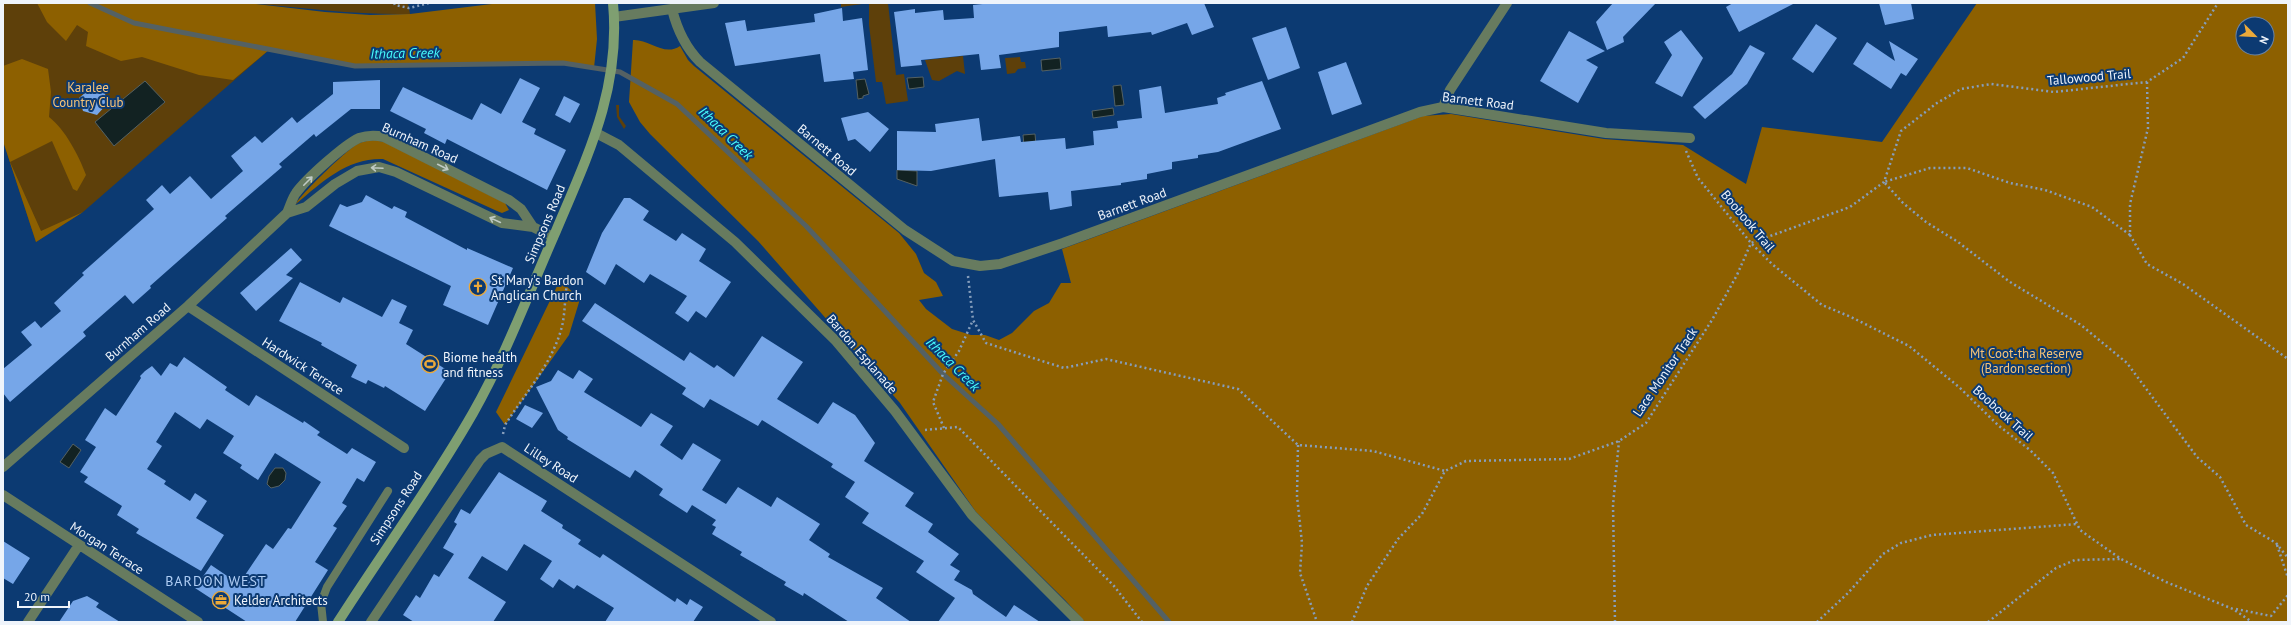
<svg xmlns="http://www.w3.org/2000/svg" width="2291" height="625" font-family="'PT Sans',sans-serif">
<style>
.green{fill:#5e400a}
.forest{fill:#8d6000;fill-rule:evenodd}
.water{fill:#122222;stroke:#546163}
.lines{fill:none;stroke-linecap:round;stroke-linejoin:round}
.stream{stroke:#546163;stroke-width:5}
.building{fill:#76a6e8}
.path{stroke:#869ebc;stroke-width:2.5;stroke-dasharray:2 3;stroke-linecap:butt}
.service{stroke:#677b5f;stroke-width:8}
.minor{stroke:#677b5f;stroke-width:10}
.secondary{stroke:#7f9f71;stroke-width:10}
.oneway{stroke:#bfcac4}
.labels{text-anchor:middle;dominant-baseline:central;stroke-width:4;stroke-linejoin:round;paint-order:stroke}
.street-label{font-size:13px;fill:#eff4fb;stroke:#0c3a72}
.park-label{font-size:13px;fill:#f7c376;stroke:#0c3a72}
.poi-label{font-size:13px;fill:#eff4fb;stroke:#0c3a72;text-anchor:start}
.water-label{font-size:14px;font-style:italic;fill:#47fcfe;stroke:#0c3a72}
.neighbourhood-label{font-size:14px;letter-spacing:1px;fill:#b0cef5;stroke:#0c3a72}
</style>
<rect width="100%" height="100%" fill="#0c3a72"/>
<path class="green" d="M3,3H90L270,49L83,212L36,242L3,141Z
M248,3H408L410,14C355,15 303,8 248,3Z
M841,3H888L896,75L904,74L908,101L886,104L882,82H876L869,25V3L841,7Z
M963,56L965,74L957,71L939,81L932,80L925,60Z
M1020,57L1021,62H1025L1026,68L1018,69L1015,73L1007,74L1005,58Z
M616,105H619V116L626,126L624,129L617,117Z"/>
<path class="forest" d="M37,3H248L325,12L370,15L410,14L500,3H595L597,39L594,68L563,63L355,66L270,49L233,80L199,75L142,57L121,61L86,46L88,32L77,25L66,41L47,22Z
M1977,3H2288V622H1085L1065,600L976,512L900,403L758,241L650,134L640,122L629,102L633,40C649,39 664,57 680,46L688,60L694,66L899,233L916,254L924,273L936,282L943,296L919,300L926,309L952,329L971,335H985L999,340L1012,333L1034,311L1049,303L1061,283H1071L1062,249L1423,116L1451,114L1604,139L1683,145L1746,184L1762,127L1882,142ZM2243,24H2267V48H2243Z
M22,59L48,69L51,92L49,117C65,129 79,156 86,175L77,191L73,189L52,141L10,162L41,231L83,212L36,242L3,141V66Z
M374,140L384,142L505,203L509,210L502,213L497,211L383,159C347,158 322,182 296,204C298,197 344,153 353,147C359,142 366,141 374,140Z
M560,280L580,299L569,335L505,425L496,412Z"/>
<path class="water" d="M1060,58L1061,69L1042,71L1041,60Z
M923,77L924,87L909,89L907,78Z
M865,79L869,94L863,96V98L858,99L856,80Z
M145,81L165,102L114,146L95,122Z
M1121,85L1124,105L1115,106L1113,86Z
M1113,108L1114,115L1093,118L1092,111Z
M1035,134L1037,156L1025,157L1023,135Z
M897,170L917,171V186L897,179Z
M73,444L81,450L69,468L60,462Z
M275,468H283L286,473L285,480L279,486L271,488L267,484L269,476Z"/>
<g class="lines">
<path class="stream" d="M90,3L134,23L355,66L563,63L620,72L677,104L806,226L943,374L998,424L1169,622"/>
</g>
<path class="building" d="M992,3H1204L1214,27L1192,35L1187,23L1152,35L1151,32L1108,37L1107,26L1059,32V47L999,55L1001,68L981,70L979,54L921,60L922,65L901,67L894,12L915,9V13L943,10L944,20L974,18L973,5Z
M1613,3H1656L1623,37L1624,42L1607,50L1596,22Z
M1733,3H1795L1739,32L1726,7Z
M1879,3H1911L1914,19L1885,25Z
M842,8L843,21L862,18L868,70L853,72L854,79L824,82L820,54L735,66L725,23L745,20L747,31L815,22L814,14Z
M1816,24L1837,38L1813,73L1792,59Z
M1286,27L1300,68L1268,80L1252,38Z
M1681,30L1703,58L1682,97L1655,83L1672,55L1664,42Z
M1569,31L1605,51L1586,60L1598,67L1578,103L1540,81Z
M1889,41L1918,59L1906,76L1901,73L1891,89L1853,64L1867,42L1895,61Z
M1750,45L1765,53L1747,84L1705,119L1693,107L1732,74Z
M1346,62L1362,104L1332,115L1318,72Z
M520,78L540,88L522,122L536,129L534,134L566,150L547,190L447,139L445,144L424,133L426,129L390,111L403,87L472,120L481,103L501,114Z
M380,80V109H351L316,137L314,134L279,164L282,167L225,216L227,218L150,286L151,288L133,304L125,295L83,332L86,336L10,402L3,393V369L32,345L21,332L35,321L41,328L61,311L54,303L84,275L82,273L154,209L146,200L162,185L170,194L190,176L211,199L243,171L231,156L255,136L262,143L292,117L297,123L333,94V82Z
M1262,81L1281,129L1218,152L1198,155V158L1172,162V169L1147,174V179L1121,183V185L1071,191L1072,206L1050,210L1048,192L999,197L995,159L931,171L897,170V131L936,132L935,124L979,118L982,141L1020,136L1021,142L1065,138L1066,149L1094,145L1093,131L1118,128L1117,121L1142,118L1139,90L1161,86L1165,113L1218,104L1217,98L1226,95L1225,93Z
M92,87L105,92L106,105L97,115L83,111L79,98Z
M564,96L580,104L570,123L555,115Z
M868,112L889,129L870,152L855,139L848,141L841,118Z
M366,195L392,209L394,206L407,212L405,217L467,250V248L513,268L488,325L443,305L451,286L329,226L340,204L347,207L362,202Z
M624,198H630L649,211L643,220L676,241L682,233L706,249L699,261L731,282L706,318L696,311L688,322L675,313L687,296L650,274L644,283L616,264L605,285L586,272L602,233Z
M291,248L302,260L286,275L293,278L256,311L240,293Z
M300,282L340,303L343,297L382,317L392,299L407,306L399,323L413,330L406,344L450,372L425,411L385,386L384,388L368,380L366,384L351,377L357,365L321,345L322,343L279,321Z
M595,303L684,361L690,352L714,368L717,365L734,377L762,336L803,362L777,399L818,424L833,402L855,415L875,443L864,461L914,493L905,506L933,524L928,532L959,554L950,565L960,571L954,580L972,590L973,594L1006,617L1014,605L1040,622H938L955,598L916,572L924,561L862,523L869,513L845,497L855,482L831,467L833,464L762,420L758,426L710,399L704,408L682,394L686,388L582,321Z
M184,357L227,387L225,390L249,406L256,395L303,423L304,421L320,432L317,435L347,454L352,448L376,462L364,482L357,478L342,503L347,506L333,526L337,528L315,562L328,570L295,622H247L195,588L211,565L239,584L266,544L273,549L288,528L291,529L321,482L275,453L258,480L240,468L242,465L223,453L234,436L207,419L200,429L175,412L156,442L162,446L147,469L166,481L164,484L190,501L195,493L207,501L196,518L224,535L201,571L136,533L139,529L117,515L122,506L84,482L88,477L80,472L96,447L85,440L105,408L116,416L141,378L140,376L145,371L152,366L161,376L170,363L177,367Z
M558,370L573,379L579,370L593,379L584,392L641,427L651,413L673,426L660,445L682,460L693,443L721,460L702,490L726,504L738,487L771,507L777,497L820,524L809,540L830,554L828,557L883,588L876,598L911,622H849L804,593L803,596L784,585L786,582L740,555L742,552L712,534L716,527L712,525L716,520L692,505L687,513L659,495L663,489L635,470L630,478L567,439L568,437L558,430L536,387L551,381Z
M525,405L543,413L532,428L516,419Z
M499,472L547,501L541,511L563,525L562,528L581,540L578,544L600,558L603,554L675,602L677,598L687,605L690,599L703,607L693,622H605L614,608L577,585L574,589L559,579L553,588L540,579L552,561L524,544L507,571L482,556L468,578L506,602L493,622H414L403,615L416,595L420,598L434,574L439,577L454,554L443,548L457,524L454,522L461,509L470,514Z
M3,541L30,558L13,584L3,578Z
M87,596L99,603L96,607L120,622H59L73,601Z"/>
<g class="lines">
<path class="path" d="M394,3L395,5L409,8L429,3
M2147,82L2148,128L2130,204V235L2147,264L2183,284L2288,359
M1686,151L1698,178L1751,243L1772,264L1822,305L1851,317L1909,346L1959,387L1999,426L2030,450L2053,473L2080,530L2121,559L2166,582L2233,609L2252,622
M2130,235L2092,207L2045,190L2010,183L1967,168H1930L1884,182L1903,203L1926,222L1958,242L2010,282L2081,325L2127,363L2197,457L2220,477L2246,525L2276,543L2288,558
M968,276L973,320L986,343L1064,368L1106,359L1238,389L1298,445L1373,451L1445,471
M944,428L933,402L943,374L959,351L973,320
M925,430L958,427L1114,586L1142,622
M503,434L505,425C524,395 551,365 561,330C566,313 564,296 568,279
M1298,445L1297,496L1302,543L1300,573L1317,622
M2277,545L2288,578
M2236,609L2271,616L2288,595
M1352,622L1367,586L1398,539L1422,514L1445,471L1466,461L1569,459L1619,441L1646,423L1712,320L1737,275L1751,243L1850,207L1884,182L1901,131L1937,103L1961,89L1991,84L2054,92L2147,82L2183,58L2218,3
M1615,622L1613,505L1619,441
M1817,622L1848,593L1883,554L1901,543L1932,535L2077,524
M1988,622L2056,568L2075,560L2121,559"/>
<path class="service" d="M323,622L321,603L327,587L388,491"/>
<path class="minor" d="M672,9C677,29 685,47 700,62L905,230L953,261L980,266L1000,264L1063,243L1420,112L1443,107L1606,133L1690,138
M614,17L714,3
M1443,107L1450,90L1507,3
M596,133L619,145L735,242L836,341L895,411L972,515L1079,622
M287,213L306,207L335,184L357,171L379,167L396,172L502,223L533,227L553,237
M188,306L404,448
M3,467L188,306L287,213C290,207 292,198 296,193C306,179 344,145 359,138C368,135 375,135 384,137L509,200L521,209L533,227
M3,495L198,622
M28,622L79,545
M371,622L480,460L486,454L502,447L771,622"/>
<path class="secondary" d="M338,622C382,553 432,485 473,413C506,355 529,292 556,231C588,155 621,88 613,3"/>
</g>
<defs><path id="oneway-shaft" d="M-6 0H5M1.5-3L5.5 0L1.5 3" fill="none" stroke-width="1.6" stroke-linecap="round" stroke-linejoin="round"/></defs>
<g class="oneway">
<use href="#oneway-shaft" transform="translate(443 167) rotate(27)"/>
<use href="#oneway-shaft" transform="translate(377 168) rotate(-177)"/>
<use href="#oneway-shaft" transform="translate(308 181) rotate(-45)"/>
<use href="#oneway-shaft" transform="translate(495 220) rotate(-155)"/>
</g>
<defs>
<symbol id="church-ring" viewBox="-11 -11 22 22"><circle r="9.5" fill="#0c3a72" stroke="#eba93a" stroke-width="1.5"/><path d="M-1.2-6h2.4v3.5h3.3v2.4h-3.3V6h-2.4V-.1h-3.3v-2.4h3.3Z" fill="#eba93a"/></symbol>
<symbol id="stadium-ring" viewBox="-11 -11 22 22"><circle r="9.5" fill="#0c3a72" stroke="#eba93a" stroke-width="1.5"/><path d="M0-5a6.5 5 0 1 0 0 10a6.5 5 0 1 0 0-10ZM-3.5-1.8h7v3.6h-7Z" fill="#eba93a"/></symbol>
<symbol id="office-ring" viewBox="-11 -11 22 22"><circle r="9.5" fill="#0c3a72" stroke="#eba93a" stroke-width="1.5"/><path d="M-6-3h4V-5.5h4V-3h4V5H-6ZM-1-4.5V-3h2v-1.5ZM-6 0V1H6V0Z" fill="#eba93a"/></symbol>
</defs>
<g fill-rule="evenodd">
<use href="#church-ring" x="468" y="277" width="20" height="20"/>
<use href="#stadium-ring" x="420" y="354" width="20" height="20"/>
<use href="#office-ring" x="211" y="590" width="20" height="20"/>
</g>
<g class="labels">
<g class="street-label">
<text transform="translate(2089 77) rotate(-5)">Tallowood Trail</text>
<text transform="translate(1478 101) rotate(7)">Barnett Road</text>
<text transform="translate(420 143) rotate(24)">Burnham Road</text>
<text transform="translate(827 150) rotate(40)">Barnett Road</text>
<text transform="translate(1132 204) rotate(-20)">Barnett Road</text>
<text transform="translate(1748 221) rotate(50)">Boobook Trail</text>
<text transform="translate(545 224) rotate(-67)">Simpsons Road</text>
<text transform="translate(138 332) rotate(-41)">Burnham Road</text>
<text transform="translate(862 354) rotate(49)">Bardon Esplanade</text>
<text transform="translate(303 366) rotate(33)">Hardwick Terrace</text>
<text transform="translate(1665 372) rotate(-56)">Lace Monitor Track</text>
<text transform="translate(2003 413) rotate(42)">Boobook Trail</text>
<text transform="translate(551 463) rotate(33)">Lilley Road</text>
<text transform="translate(396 508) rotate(-57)">Simpsons Road</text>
<text transform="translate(107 548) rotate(33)">Morgan Terrace</text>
</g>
<g class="park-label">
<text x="88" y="87">Karalee<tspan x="88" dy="15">Country Club</tspan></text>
<text x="2026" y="353">Mt Coot-tha Reserve<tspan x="2026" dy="15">(Bardon section)</tspan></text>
</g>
<g class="poi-label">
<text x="491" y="280">St Mary's Bardon<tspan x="491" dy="15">Anglican Church</tspan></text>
<text x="443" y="357">Biome health<tspan x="443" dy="15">and fitness</tspan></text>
<text x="234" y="600">Kelder Architects</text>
</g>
<g class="water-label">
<text transform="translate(405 53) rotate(-1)">Ithaca Creek</text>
<text transform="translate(726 133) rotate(44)">Ithaca Creek</text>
<text transform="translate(953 364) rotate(45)">Ithaca Creek</text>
</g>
<g class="neighbourhood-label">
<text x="216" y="581">BARDON WEST</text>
</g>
</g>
<rect width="2291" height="625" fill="none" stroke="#eff4fb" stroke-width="8"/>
<g transform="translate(2255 36) rotate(114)"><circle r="19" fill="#0c3a72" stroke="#6784a9"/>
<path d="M0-3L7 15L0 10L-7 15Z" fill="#eba93a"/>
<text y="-6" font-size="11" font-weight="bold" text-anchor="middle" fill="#eff4fb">N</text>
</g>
<path d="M18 601v6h51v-6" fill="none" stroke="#eff4fb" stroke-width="2"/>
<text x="24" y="601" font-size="12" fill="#eff4fb" stroke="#0c3a72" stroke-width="3" paint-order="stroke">20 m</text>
</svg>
